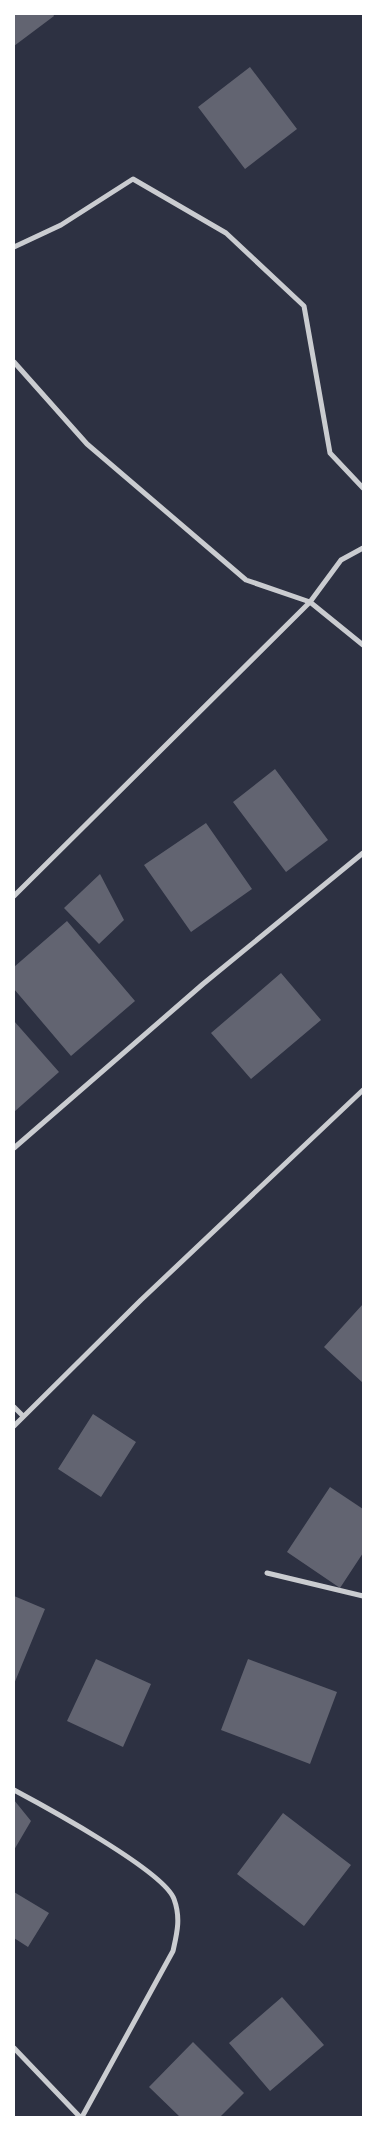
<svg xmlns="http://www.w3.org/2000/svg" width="377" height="2131" font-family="'PT Sans',sans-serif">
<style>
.building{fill:#626471}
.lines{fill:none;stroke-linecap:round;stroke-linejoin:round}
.minor{stroke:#caccd0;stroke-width:5}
</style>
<rect width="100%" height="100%" fill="#2d3142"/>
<path class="building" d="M14,14H53L54,16L14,46Z
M250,67L297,129L245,169L198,107Z
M275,769L328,840L286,872L233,802Z
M206,823L252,889L191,932L144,865Z
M100,874L124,920L99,944L64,908Z
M67,921L135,1001L71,1056L14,989V967Z
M281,973L321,1020L251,1079L211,1033Z
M14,1021L59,1072L14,1112Z
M363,1304V1383L324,1347Z
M93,1414L136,1442L101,1497L58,1469Z
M330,1487L363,1509V1553L340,1588L287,1552Z
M14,1596L45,1609L14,1684Z
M96,1659L151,1684L123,1747L67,1721Z
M248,1659L337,1692L310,1764L221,1730Z
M14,1800L31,1821L14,1850Z
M283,1813L351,1865L304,1926L237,1874Z
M14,1892L49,1913L28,1947L14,1938Z
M282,1997L324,2045L270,2091L229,2043Z
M193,2042L244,2093L220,2117H180L149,2087Z"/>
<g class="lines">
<path class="minor" d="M14,247L61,225L133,179L226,233L304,306L330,453L363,488
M14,362L87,444L246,580L310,602L363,645
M14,896L310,602L341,560L363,548
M14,1148L203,984L363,853
M14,1407L23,1416
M14,1426L141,1300L363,1090
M267,1573L363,1596
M14,1790C44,1806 164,1871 174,1899C181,1918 177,1933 173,1951L82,2117
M14,2048L80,2117"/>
</g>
<rect width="377" height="2131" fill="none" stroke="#ffffff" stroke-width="30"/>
</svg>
